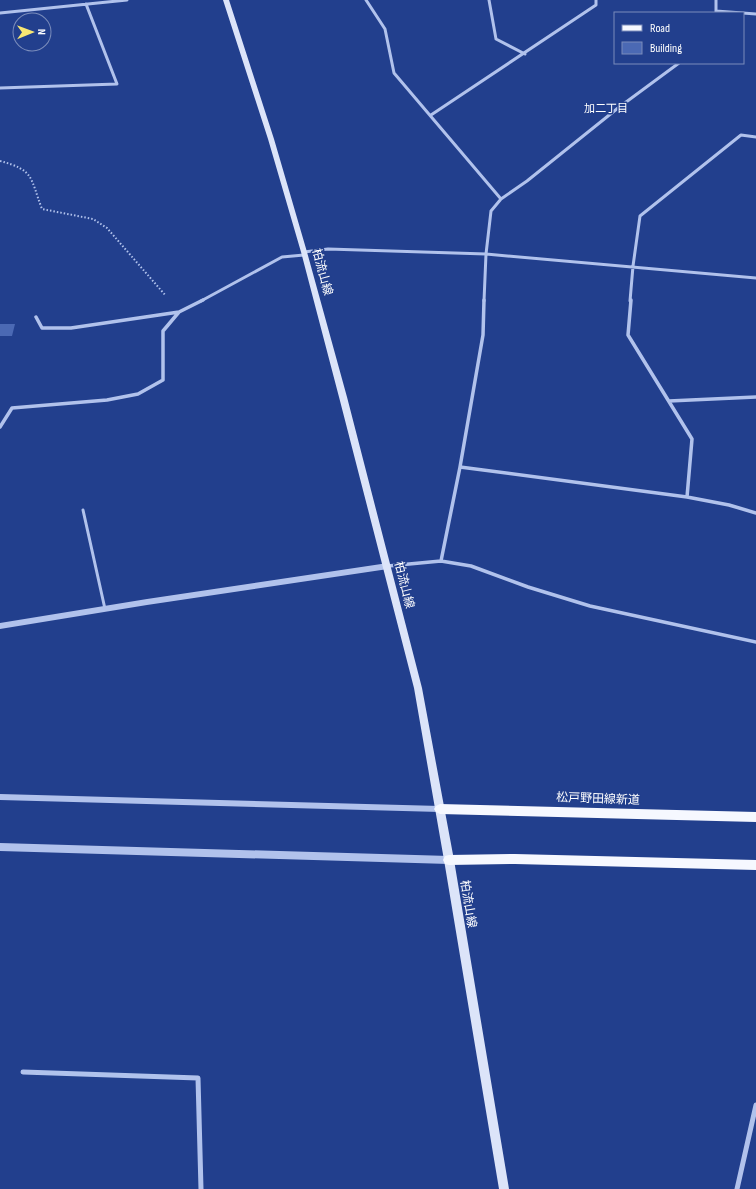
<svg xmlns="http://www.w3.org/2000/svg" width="756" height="1189" font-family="'Sofia Sans Condensed','Noto Sans JP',sans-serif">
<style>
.building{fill:#4b69b4}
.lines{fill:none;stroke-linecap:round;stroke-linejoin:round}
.path{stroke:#b1c2ec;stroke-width:2;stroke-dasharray:1.5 2;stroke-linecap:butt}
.service{stroke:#b1c2ec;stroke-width:3}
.minor-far2{stroke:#b1c2ec;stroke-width:3}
.minor-far1{stroke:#b1c2ec;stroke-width:3.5}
.minor{stroke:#b1c2ec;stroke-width:5}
.tertiary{fill:#b1c2ec;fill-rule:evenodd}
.secondary{fill:#dce4f9;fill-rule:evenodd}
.primary{fill:#f6f8ff;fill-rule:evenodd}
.labels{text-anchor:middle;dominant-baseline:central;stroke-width:3;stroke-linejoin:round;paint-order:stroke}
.far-neighbourhood-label{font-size:11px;fill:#fff;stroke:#223f8d}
.street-label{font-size:12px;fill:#fff;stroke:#223f8d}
</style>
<rect width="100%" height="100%" fill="#223f8d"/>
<path class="building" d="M0,324H15L12,336H0Z"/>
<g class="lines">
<path class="path" d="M0,161C35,170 30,178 42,209L93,219L107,228L166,296"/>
<path class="service" d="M83,510L105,609"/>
<path class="minor-far2" d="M366,0L385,29L394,73L501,199
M489,0L496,39L525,54
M716,0V13
M716,11L756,14
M0,13L127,0
M0,88L117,84L86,4
M431,115L596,5V0
M304,252L328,249L486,254L756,278
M201,301L282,257L304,255
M484,301L486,254L491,211L501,199L527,181L618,108L679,63
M630,301L633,266L640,216L741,135L756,137"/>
<path class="minor-far1" d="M631,300L628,335L692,439L687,497
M36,317L42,328H71L179,312
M669,401L756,397
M0,427L12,408L107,400L138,394L163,380V331L179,312L203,300
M460,467L687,497L729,505L756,513
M441,561L460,467L483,335L484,300
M388,566L441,561L471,566L528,587L590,606L756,642"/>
<path class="minor" d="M23,1072L198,1078L201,1189
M737,1189L756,1105"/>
<path class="tertiary" d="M388,563L391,566L388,569L147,605L0,629V623L147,599Z
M0,794L440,806L443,807L444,809L443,811L440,812L0,800Z
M0,843L449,856L452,857L453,860L452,863L449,864L0,851Z"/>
<path class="secondary" d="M223,0H229L274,139L307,252L347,397L422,688L454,860L509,1189H499L444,860L414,688L339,397L301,252L268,139Z"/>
<path class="primary" d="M440,804L756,812V822L440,814L436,812L434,809L436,806Z
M515,854L756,860V870L515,864L449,865L445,864L443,860L445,856L449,855Z"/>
</g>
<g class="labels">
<g class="far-neighbourhood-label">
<text x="606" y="108">加二丁目</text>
</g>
<g class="street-label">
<text transform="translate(322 272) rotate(75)">柏流山線</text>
<text transform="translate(404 585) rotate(76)">柏流山線</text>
<text transform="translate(598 799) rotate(2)">松戸野田線新道</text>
<text transform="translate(468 904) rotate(81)">柏流山線</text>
</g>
</g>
<rect x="614" y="12" width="130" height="52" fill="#223f8d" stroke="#7a8cbb"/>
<rect x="622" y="25" width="20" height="6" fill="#f6f8ff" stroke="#7a8cbb"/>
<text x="650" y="32" font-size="12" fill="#ffffff">Road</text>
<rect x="622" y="42" width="20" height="12" fill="#4b69b4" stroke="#7a8cbb"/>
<text x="650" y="52" font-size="12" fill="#ffffff">Building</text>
<g transform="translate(32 32) rotate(89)"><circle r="19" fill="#223f8d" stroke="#7a8cbb"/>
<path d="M0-3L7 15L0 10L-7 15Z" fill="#f8e773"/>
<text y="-6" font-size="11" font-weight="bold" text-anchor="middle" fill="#ffffff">N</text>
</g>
</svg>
